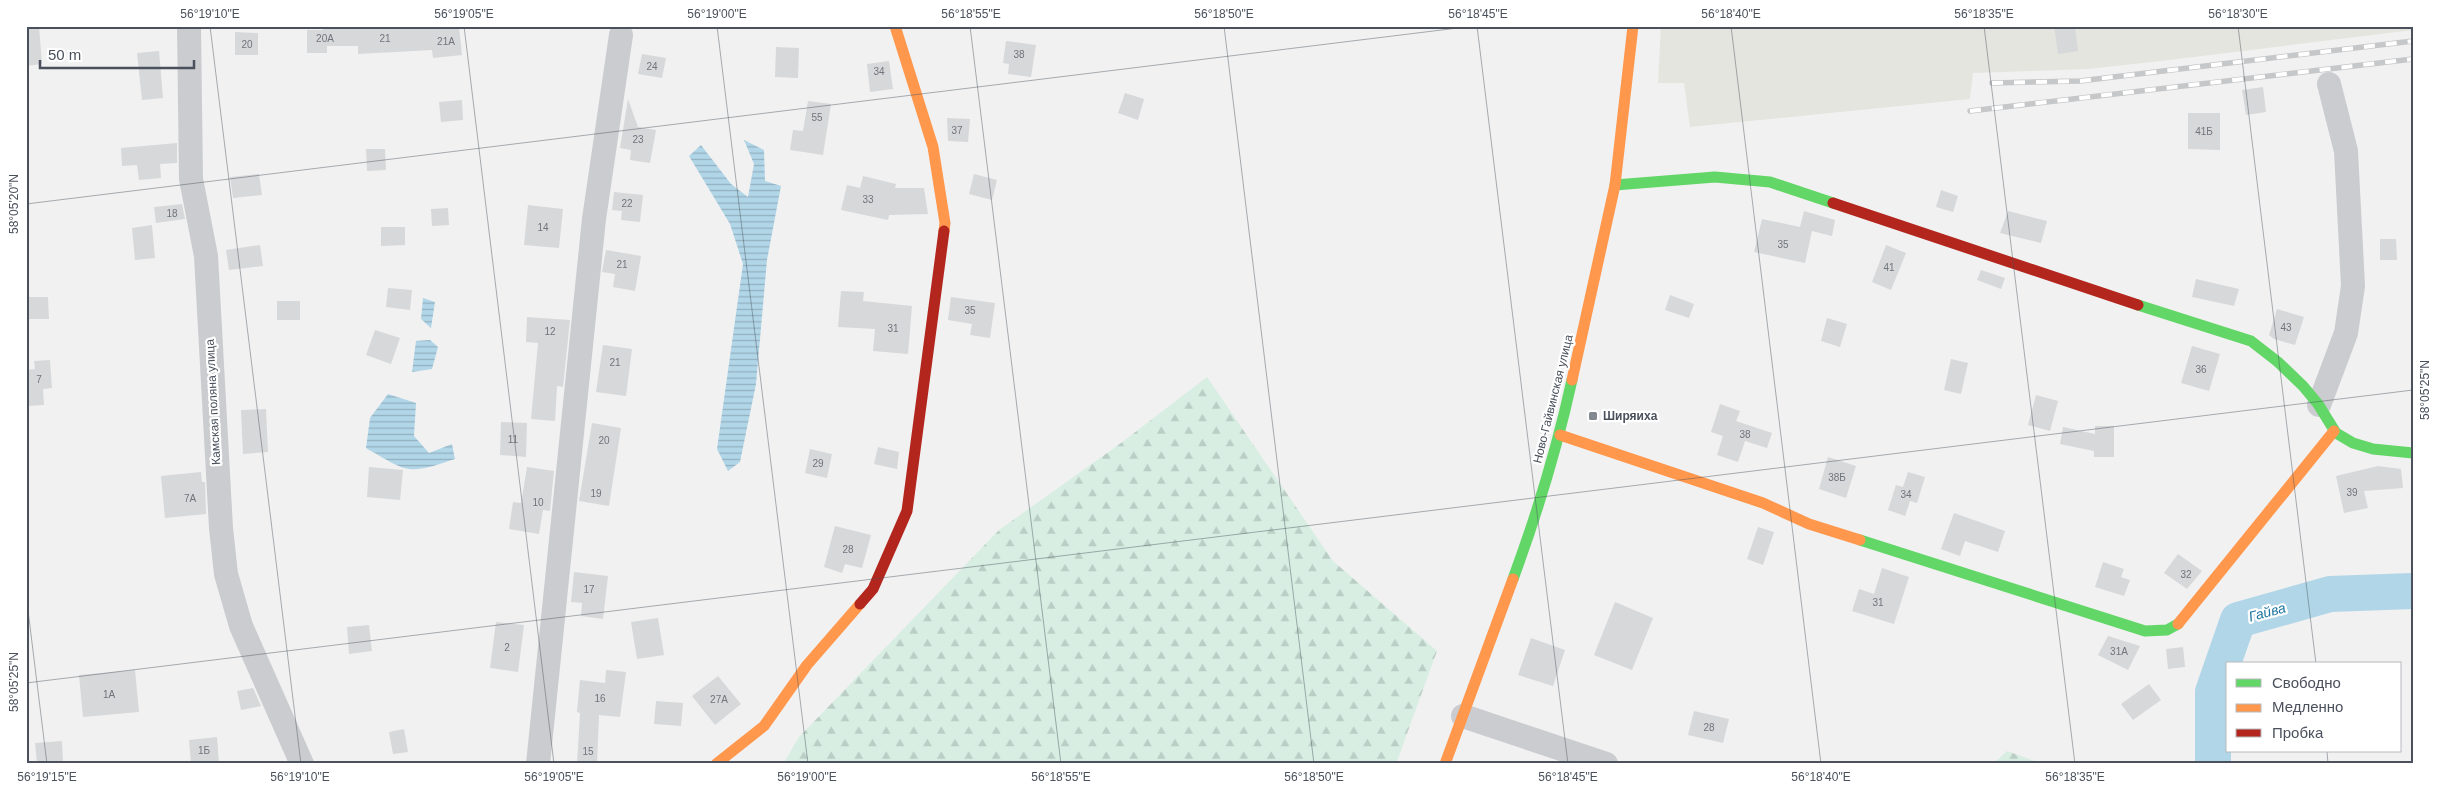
<svg xmlns="http://www.w3.org/2000/svg" width="2439" height="790" font-family="Helvetica,sans-serif">
<style>
.commercial{fill:#e5e5df}
.forest{fill:url(#forest-firs)}
.water{fill:url(#water-rules)}
.lines{fill:none;stroke-linecap:round;stroke-linejoin:round}
.river{stroke:#b1d6e8;stroke-width:36}
.building{fill:#d7d8da}
.street{stroke:#cbcccf;stroke-width:24}
.fast{stroke:#63d668;stroke-width:11}
.slow{stroke:#ff974d;stroke-width:11}
.jam{stroke:#b3261e;stroke-width:11}
.rail-casing{stroke:#c6c7c9;stroke-width:5.5}
.rail{stroke:#fff;stroke-width:4;stroke-dasharray:11;stroke-linecap:butt}
.ticks{fill:none;stroke:#4a515c;stroke-width:1;stroke-opacity:0.45}
.poi-dot{fill:#848990;stroke:#fff;stroke-width:2}
.labels{text-anchor:middle;dominant-baseline:central;stroke-width:4.5;stroke-linejoin:round;paint-order:stroke}
.number-label{font-size:10px;fill:#6f747d}
.street-label{font-size:12px;fill:#4a515c;stroke:#fff}
.poi-label{font-size:12px;font-weight:bold;fill:#4a515c;stroke:#fff;text-anchor:start}
.water-label{font-size:14px;font-style:italic;fill:#1b749e;stroke:#fff}
.neatline{fill:none;stroke:#4a515c;stroke-width:2}
.ticks-label{font-size:12px;text-anchor:middle;fill:#4a515c}
</style>
<defs>
<pattern id="forest-firs" width="22" height="20" patternUnits="userSpaceOnUse" patternTransform="scale(1.25)"><rect width="22" height="20" fill="#d8eee3"/><path d="M5 1l3.5 6h-7zM16 11l3.5 6h-7z" fill="#bbcec5"/></pattern>
<pattern id="water-rules" width="6" height="5" patternUnits="userSpaceOnUse" patternTransform="scale(1.25)"><rect width="6" height="5" fill="#b1d6e8"/><path d="M0 2.5h6" fill="none" stroke="#92b0bf"/></pattern>
</defs>
<rect width="100%" height="100%" fill="#f1f1f1"/>
<path class="commercial" d="M1661,26H2413V30L2161,61L2088,69L1973,73L1970,99L1690,127L1684,83H1658Z"/>
<path class="forest" d="M1207,377L1333,561L1437,651L1396,764H783L799,737L999,530L1117,446Z
M2007,751L2043,764H1993Z"/>
<path class="water" d="M744,140L764,150L765,181L781,186L767,260L756,384L740,462L728,471L717,449L743,264L730,224L689,156L701,145L731,184L748,197L754,164Z
M423,298L435,302L431,328L421,319Z
M430,340L438,347L432,369L412,372L416,341Z
M388,394L416,403L414,436L429,453L452,444L455,459C407,475 409,473 366,448L370,418Z"/>
<g class="lines">
<path class="river" d="M2213,764V692L2238,620L2330,594L2413,591"/>
</g>
<path class="building" d="M26,26H39L42,64L26,66Z
M323,26H413V29L459,26L462,55L433,58L432,50L358,54V46H327V53H307V30H323Z
M2054,26H2075L2078,51L2058,54Z
M235,32L258,33V55H235Z
M1006,41L1036,45L1031,77L1008,74L1009,64L1003,63Z
M776,47L799,48L798,78L775,77Z
M159,51L163,98L142,100L137,53Z
M642,54L666,58L662,78L638,74Z
M889,61L893,89L870,92L867,64Z
M2263,87L2266,112L2246,115L2242,90Z
M1125,93L1144,99L1138,120L1118,113Z
M628,99L638,127L656,130L650,163L630,160L631,150L620,148Z
M462,100L463,120L441,122L439,102Z
M808,101L831,104L823,155L790,150L793,130L803,131Z
M2188,113H2220V150L2188,149Z
M947,118L970,119L968,142L948,141Z
M177,143V163L160,164L161,178L139,180L137,165L122,166L121,148Z
M366,149H385L386,170L367,171Z
M259,174L262,195L233,198L230,177Z
M974,174L997,180L992,200L969,194Z
M863,176L896,184L895,188H924L928,214L889,215L888,220L841,210L847,185L860,188Z
M1941,190L1958,196L1953,212L1936,207Z
M614,192L643,195L640,222L621,220L622,211L612,210Z
M182,204L185,219L156,223L154,207Z
M528,205L563,209L559,248L524,245Z
M448,208L449,225L432,226L431,209Z
M1804,211L1835,220L1832,236L1812,231L1805,263L1754,252L1762,219L1800,227Z
M2008,211L2047,221L2041,243L2000,233Z
M152,225L155,258L135,260L132,228Z
M381,227H405V245L381,246Z
M2380,239H2396L2397,260H2380Z
M260,245L263,266L229,270L226,250Z
M1886,245L1906,253L1891,290L1872,282Z
M606,250L641,256L635,291L613,287L615,274L602,272Z
M1981,270L2005,278L2001,289L1977,280Z
M2196,279L2239,289L2234,306L2192,297Z
M388,288L412,290L410,310L386,307Z
M841,291L864,292L863,301L912,306L908,354L873,351L875,329L838,327Z
M1670,295L1694,304L1689,318L1665,310Z
M26,297H48L49,319H27Z
M951,297L995,303L990,338L970,335L972,324L948,320Z
M277,301H300V320H277Z
M2277,309L2304,317L2295,345L2274,339L2269,335Z
M527,317L570,320L563,387L557,386L555,421L531,419L538,343L526,342Z
M1827,318L1847,324L1840,347L1821,341Z
M375,330L400,338L391,364L366,355Z
M603,345L632,349L626,396L596,392Z
M2192,346L2220,354L2209,391L2181,383Z
M1951,359L1968,363L1961,394L1944,390Z
M50,360L52,388L43,389L44,405L26,406V370L35,369L34,361Z
M2036,395L2058,401L2050,431L2028,425Z
M1720,404L1740,411L1736,421L1772,433L1767,448L1745,441L1738,462L1717,455L1723,436L1711,432Z
M266,409L268,452L243,454L241,410Z
M501,422L527,423L526,457L500,455Z
M592,423L621,428L609,506L579,501Z
M2095,426H2114V457H2094V451L2060,444L2063,427L2095,434Z
M878,447L899,452L897,469L874,464Z
M810,449L832,454L827,478L805,473Z
M1828,457L1856,466L1846,498L1819,489Z
M2378,466L2401,469L2403,488L2364,491L2368,508L2344,513L2336,476Z
M369,467L403,470L400,500L367,497Z
M527,467L554,471L550,511L543,510L539,534L509,529L513,502L521,503Z
M201,472L202,482H205L206,514L165,518L161,476Z
M1908,472L1925,477L1917,503L1910,501L1905,516L1888,510L1896,485L1903,487Z
M1954,513L2005,531L1998,552L1965,541L1960,556L1941,549Z
M835,526L871,535L862,568L845,564L842,573L824,567Z
M1758,527L1774,532L1763,565L1747,559Z
M2178,554L2202,571L2187,589L2164,573Z
M2103,562L2124,569L2121,577L2130,580L2124,596L2095,587Z
M1882,568L1909,577L1894,624L1852,611L1859,589L1874,594Z
M574,572L608,576L603,619L581,616L582,603L571,602Z
M1615,602L1653,618L1632,670L1594,655Z
M658,618L664,655L637,659L631,622Z
M496,622L524,625L518,672L490,668Z
M369,625L372,651L349,654L347,627Z
M2108,636L2140,646L2128,670L2098,655Z
M1531,638L1565,650L1553,686L1518,675Z
M2183,647L2185,667L2168,669L2166,649Z
M135,670L139,712L83,717L79,675Z
M606,670L626,672L620,717L599,715L597,764H577L580,713L577,712L580,680L605,683Z
M718,676L741,704L715,725L692,696Z
M2149,684L2161,700L2133,720L2121,704Z
M253,688L261,706L241,710L237,691Z
M656,701L683,703L681,726L654,724Z
M1694,711L1729,719L1723,743L1688,735Z
M404,729L408,752L393,754L389,732Z
M217,737L219,764H191L189,740Z
M62,741L63,764H37L35,743Z"/>
<g class="lines">
<path class="street" d="M189,26L191,179L206,256L221,528L226,574L241,626L302,764
M2319,405L2346,333L2353,286L2346,151L2329,84
M1463,716L1606,764
M538,764L594,219L621,35"/>
<path class="fast" d="M1615,185L1715,177L1770,182L1833,203
M2138,305L2251,341L2278,362L2303,386L2318,404L2336,433L2353,443L2373,449L2413,453
M1860,540L2145,631L2167,630L2178,624
M1513,579C1537,514 1557,448 1572,380"/>
<path class="slow" d="M895,26L933,147L945,223L944,231
M1572,380L1615,185L1633,26
M1560,435L1763,503L1809,524L1860,540
M2178,624L2334,431
M716,764L764,726L807,665L860,604
M1445,764L1513,579"/>
<path class="jam" d="M1833,203L2138,305
M860,604L873,589L907,511L944,231"/>
<defs>
<path id="rail" d="M1992,83L2080,81L2413,41
M1970,111L2413,59"/>
</defs>
<use href="#rail" class="rail-casing"/>
<use href="#rail" class="rail"/>
</g>
<path class="ticks" d="M210,26L301,764M464,26L554,764M717,26L808,764M970,26L1061,764M1224,26L1314,764M1477,26L1568,764M1731,26L1821,764M1984,26L2075,764M2238,26L2316,664M26,204L1474,26M26,594L47,764M26,683L2413,390M2327,751L2328,764"/>
<rect class="poi-dot" x="1588" y="411" width="10" height="10" rx="2.5"/>
<g class="labels">
<g class="number-label">
<text x="325" y="38">20А</text>
<text x="385" y="38">21</text>
<text x="446" y="41">21А</text>
<text x="247" y="44">20</text>
<text x="1019" y="54">38</text>
<text x="652" y="66">24</text>
<text x="879" y="71">34</text>
<text x="817" y="117">55</text>
<text x="957" y="130">37</text>
<text x="2204" y="131">41Б</text>
<text x="638" y="139">23</text>
<text x="868" y="199">33</text>
<text x="627" y="203">22</text>
<text x="172" y="213">18</text>
<text x="543" y="227">14</text>
<text x="1783" y="244">35</text>
<text x="622" y="264">21</text>
<text x="1889" y="267">41</text>
<text x="970" y="310">35</text>
<text x="2286" y="327">43</text>
<text x="893" y="328">31</text>
<text x="550" y="331">12</text>
<text x="615" y="362">21</text>
<text x="2201" y="369">36</text>
<text x="39" y="379">7</text>
<text x="1745" y="434">38</text>
<text x="513" y="439">11</text>
<text x="604" y="440">20</text>
<text x="818" y="463">29</text>
<text x="1837" y="477">38Б</text>
<text x="2352" y="492">39</text>
<text x="596" y="493">19</text>
<text x="1906" y="494">34</text>
<text x="190" y="498">7А</text>
<text x="538" y="502">10</text>
<text x="848" y="549">28</text>
<text x="2186" y="574">32</text>
<text x="589" y="589">17</text>
<text x="1878" y="602">31</text>
<text x="507" y="647">2</text>
<text x="2119" y="651">31А</text>
<text x="109" y="694">1А</text>
<text x="600" y="698">16</text>
<text x="719" y="699">27А</text>
<text x="1709" y="727">28</text>
<text x="204" y="750">1Б</text>
<text x="588" y="751">15</text>
</g>
<g class="street-label">
<text transform="translate(1553 399) rotate(-76)">Ново-Гайвинская улица</text>
<text transform="translate(213 402) rotate(-93)">Камская поляна улица</text>
</g>
<g class="poi-label">
<text x="1603" y="416">Ширяиха</text>
</g>
<g class="water-label">
<text transform="translate(2267 612) rotate(-15)">Гайва</text>
</g>
</g>
<rect width="2439" height="790" fill="none" stroke="#ffffff" stroke-width="55"/>
<rect x="2226" y="662" width="175" height="90" fill="#ffffff" stroke="#b7b9be"/>
<rect x="2236" y="679" width="25" height="8" fill="#63d668" stroke="#b7b9be"/>
<text x="2272" y="688" font-size="15" fill="#4a515c">Свободно</text>
<rect x="2236" y="704" width="25" height="8" fill="#ff974d" stroke="#b7b9be"/>
<text x="2272" y="712" font-size="15" fill="#4a515c">Медленно</text>
<rect x="2236" y="729" width="25" height="8" fill="#b3261e" stroke="#b7b9be"/>
<text x="2272" y="738" font-size="15" fill="#4a515c">Пробка</text>
<path d="M40 60v8h154v-8" fill="none" stroke="#4a515c" stroke-width="2.5"/>
<text x="48" y="60" font-size="15" fill="#4a515c" stroke="#ffffff" stroke-width="4" paint-order="stroke">50 m</text>
<rect x="28" y="28" width="2384" height="734" class="neatline"/>
<g class="ticks-label">
<text x="210" y="18">56°19'10"E</text>
<text x="464" y="18">56°19'05"E</text>
<text x="717" y="18">56°19'00"E</text>
<text x="971" y="18">56°18'55"E</text>
<text x="1224" y="18">56°18'50"E</text>
<text x="1478" y="18">56°18'45"E</text>
<text x="1731" y="18">56°18'40"E</text>
<text x="1984" y="18">56°18'35"E</text>
<text x="2238" y="18">56°18'30"E</text>
<text transform="translate(14 204) rotate(-90)" y="4">58°05'20"N</text>
<text transform="translate(2425 390) rotate(-90)" y="4">58°05'25"N</text>
<text transform="translate(14 682) rotate(-90)" y="4">58°05'25"N</text>
<text x="47" y="781">56°19'15"E</text>
<text x="300" y="781">56°19'10"E</text>
<text x="554" y="781">56°19'05"E</text>
<text x="807" y="781">56°19'00"E</text>
<text x="1061" y="781">56°18'55"E</text>
<text x="1314" y="781">56°18'50"E</text>
<text x="1568" y="781">56°18'45"E</text>
<text x="1821" y="781">56°18'40"E</text>
<text x="2075" y="781">56°18'35"E</text>
</g>
</svg>
